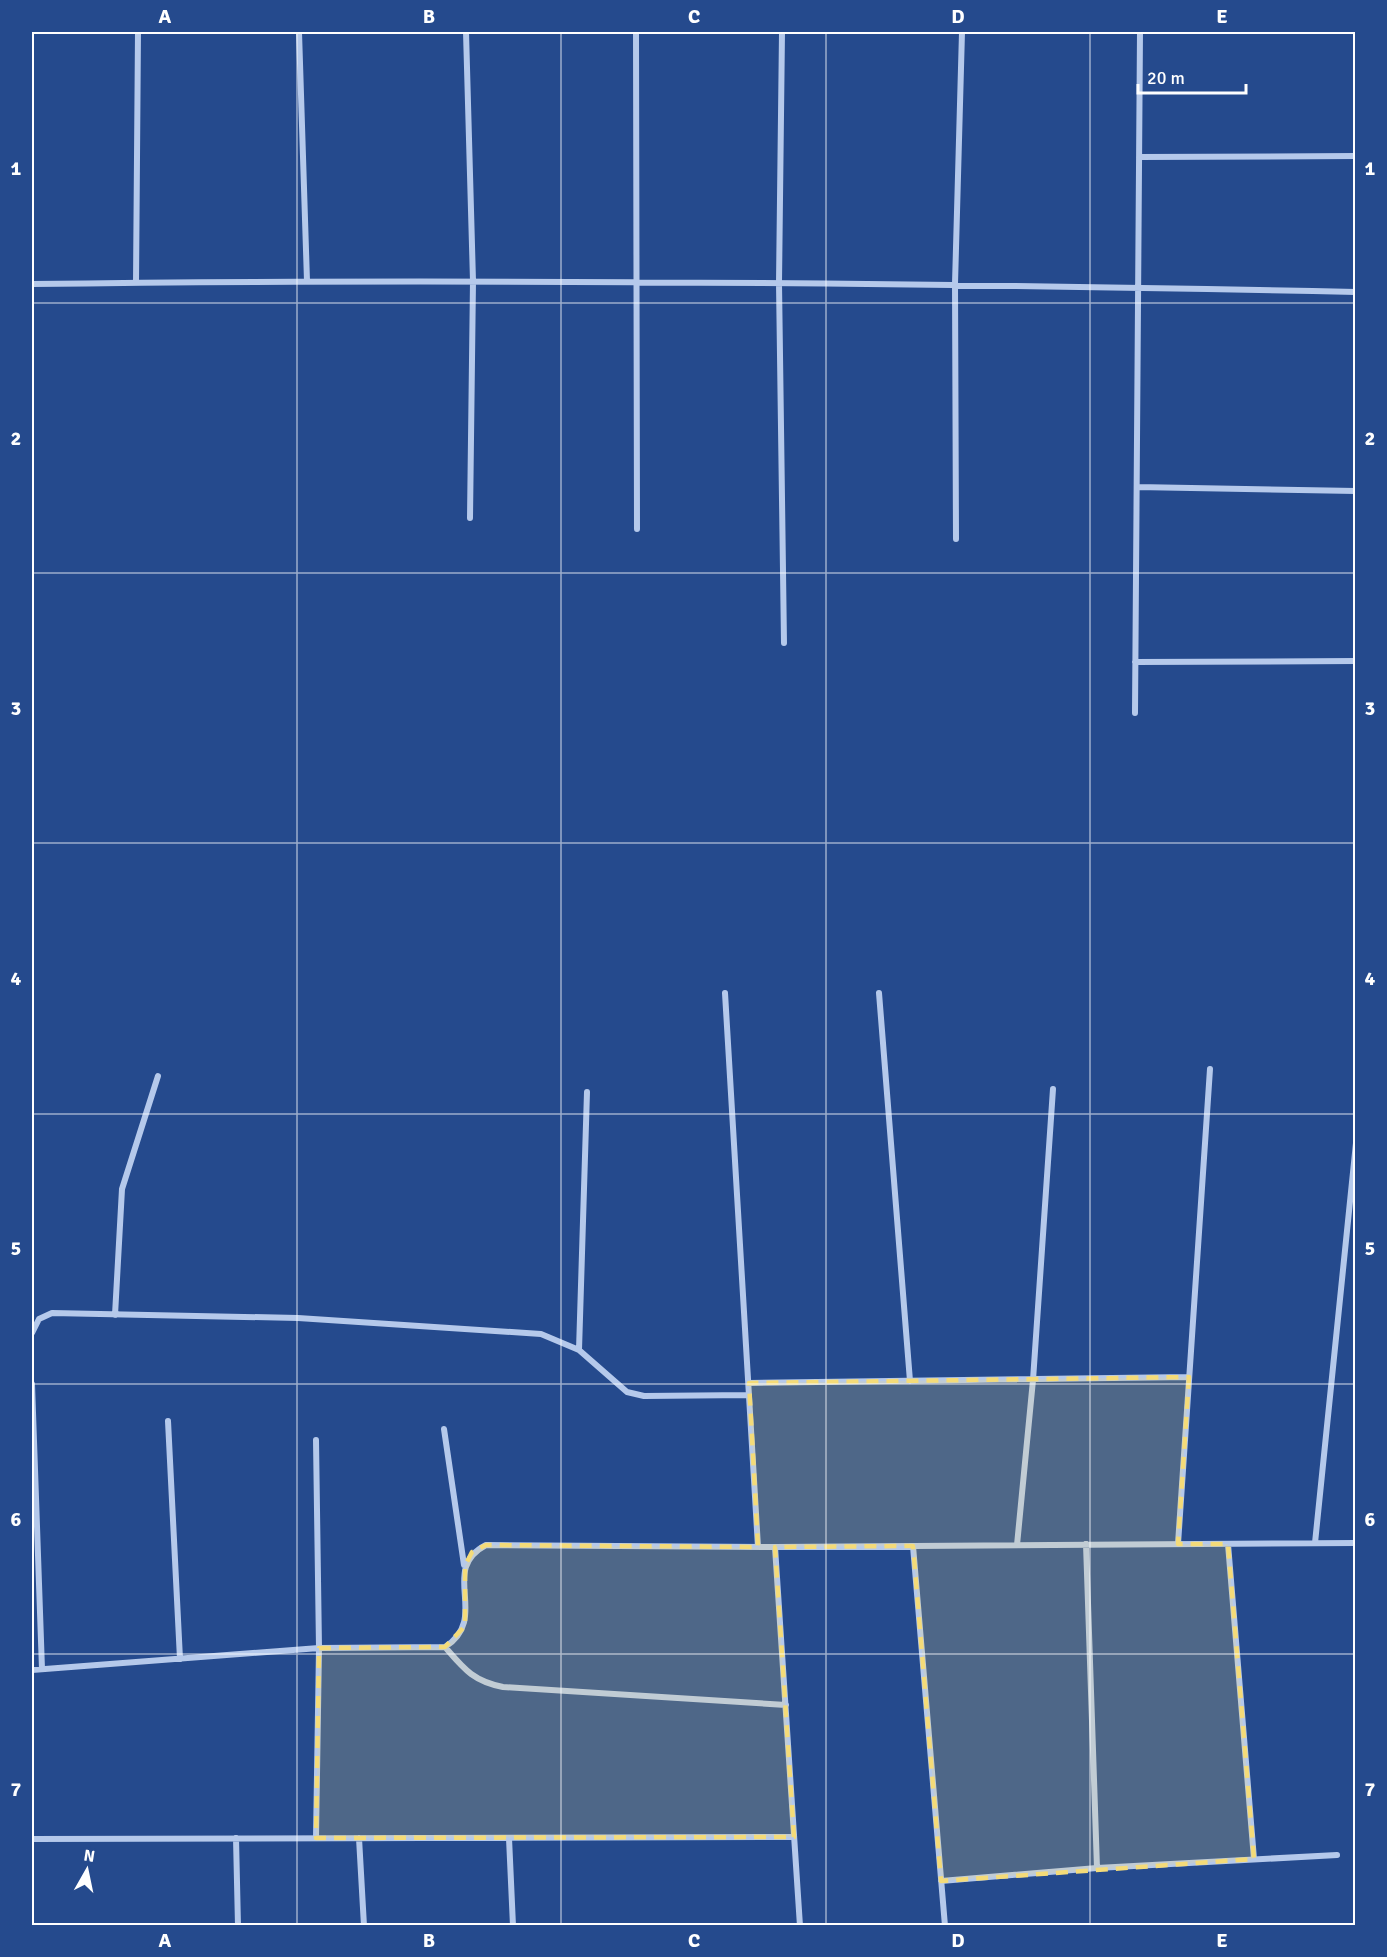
<svg xmlns="http://www.w3.org/2000/svg" width="1387" height="1957" font-family="Signika,sans-serif">
<style>
.lines{fill:none;stroke-linecap:round;stroke-linejoin:round}
.minor{stroke:#b5c9eb;stroke-width:6}
.marked{fill:#f4db79;fill-opacity:0.2;stroke:#f4db79;stroke-width:4.5;stroke-dasharray:12 8;stroke-linejoin:round}
.grid{fill:none;stroke:#fff;stroke-width:1.5;stroke-opacity:0.55}
.neatline{fill:none;stroke:#fff;stroke-width:2}
.grid-label{font-size:20px;text-anchor:middle;font-weight:bold;fill:#fff}
</style>
<rect width="100%" height="100%" fill="#254a8d"/>
<g class="lines">
<path class="minor" d="M299,32L307,281
M466,32L473,281L470,518
M636,32L637,529
M782,32L779,283L784,643
M1139,157L1356,156
M136,283L138,32
M32,284C473,278 914,283 1356,292
M1137,487L1356,491
M956,539L955,284L962,32
M1135,662L1356,661
M1135,713L1140,32
M725,993L758,1547
M879,993L910,1381
M115,1315L122,1189L158,1076
M32,1333L39,1319L52,1313L298,1318L541,1334L579,1350L627,1392L644,1396L749,1395
M579,1350L587,1092
M749,1383L1189,1377
M32,1384L42,1669
M168,1421L180,1659
M444,1429L464,1565
M316,1440L319,1648L316,1838
M1315,1543L1356,1143
M1086,1544L1097,1868
M1178,1544L1210,1069
M1228,1544L1254,1859
M1017,1545L1033,1380L1053,1089
M913,1546L945,1926
M775,1547L800,1926
M445,1647C464,1669 473,1681 503,1687L786,1705
M32,1670L319,1648L445,1647C491,1617 438,1570 486,1545L775,1547L1356,1543
M236,1838L238,1926
M359,1838L364,1926
M509,1838L513,1926
M32,1839L794,1837
M941,1881L1097,1868L1337,1855"/>
</g>
<path class="marked" d="M1189,1377L1178,1544H1228L1254,1859L941,1881L913,1546L775,1547L794,1837L316,1838L319,1648L445,1647L465,1626V1566L472,1552L486,1545L758,1547L749,1383Z"/>
<path class="grid" d="M297,32V1926M561,32V1926M826,32V1926M1090,32V1926M32,303H1356M32,573H1356M32,843H1356M32,1114H1356M32,1384H1356M32,1654H1356"/>
<rect width="1387" height="1957" fill="none" stroke="#254a8d" stroke-width="66"/>
<g transform="translate(87 1870) rotate(9)" stroke="#254a8d" stroke-width="4.5" paint-order="stroke">
<path d="M0-4.5L10 22L0 15L-10 22Z" fill="#ffffff"/>
<text y="-9" font-size="16" font-weight="bold" text-anchor="middle" fill="#ffffff">N</text>
</g>
<path d="M1138 84v9h108v-9" fill="none" stroke="#ffffff" stroke-width="3"/>
<text x="1147" y="84" font-size="18" fill="#ffffff" stroke="#254a8d" stroke-width="4.5" paint-order="stroke">20 m</text>
<rect x="33" y="33" width="1321" height="1891" class="neatline"/>
<g class="grid-label">
<text x="165" y="23">A</text>
<text x="429" y="23">B</text>
<text x="694" y="23">C</text>
<text x="958" y="23">D</text>
<text x="1222" y="23">E</text>
<text x="16" y="175">1</text>
<text x="1370" y="175">1</text>
<text x="16" y="445">2</text>
<text x="1370" y="445">2</text>
<text x="16" y="715">3</text>
<text x="1370" y="715">3</text>
<text x="16" y="985">4</text>
<text x="1370" y="985">4</text>
<text x="16" y="1255">5</text>
<text x="1370" y="1255">5</text>
<text x="16" y="1526">6</text>
<text x="1370" y="1526">6</text>
<text x="16" y="1796">7</text>
<text x="1370" y="1796">7</text>
<text x="165" y="1947">A</text>
<text x="429" y="1947">B</text>
<text x="694" y="1947">C</text>
<text x="958" y="1947">D</text>
<text x="1222" y="1947">E</text>
</g>
</svg>
